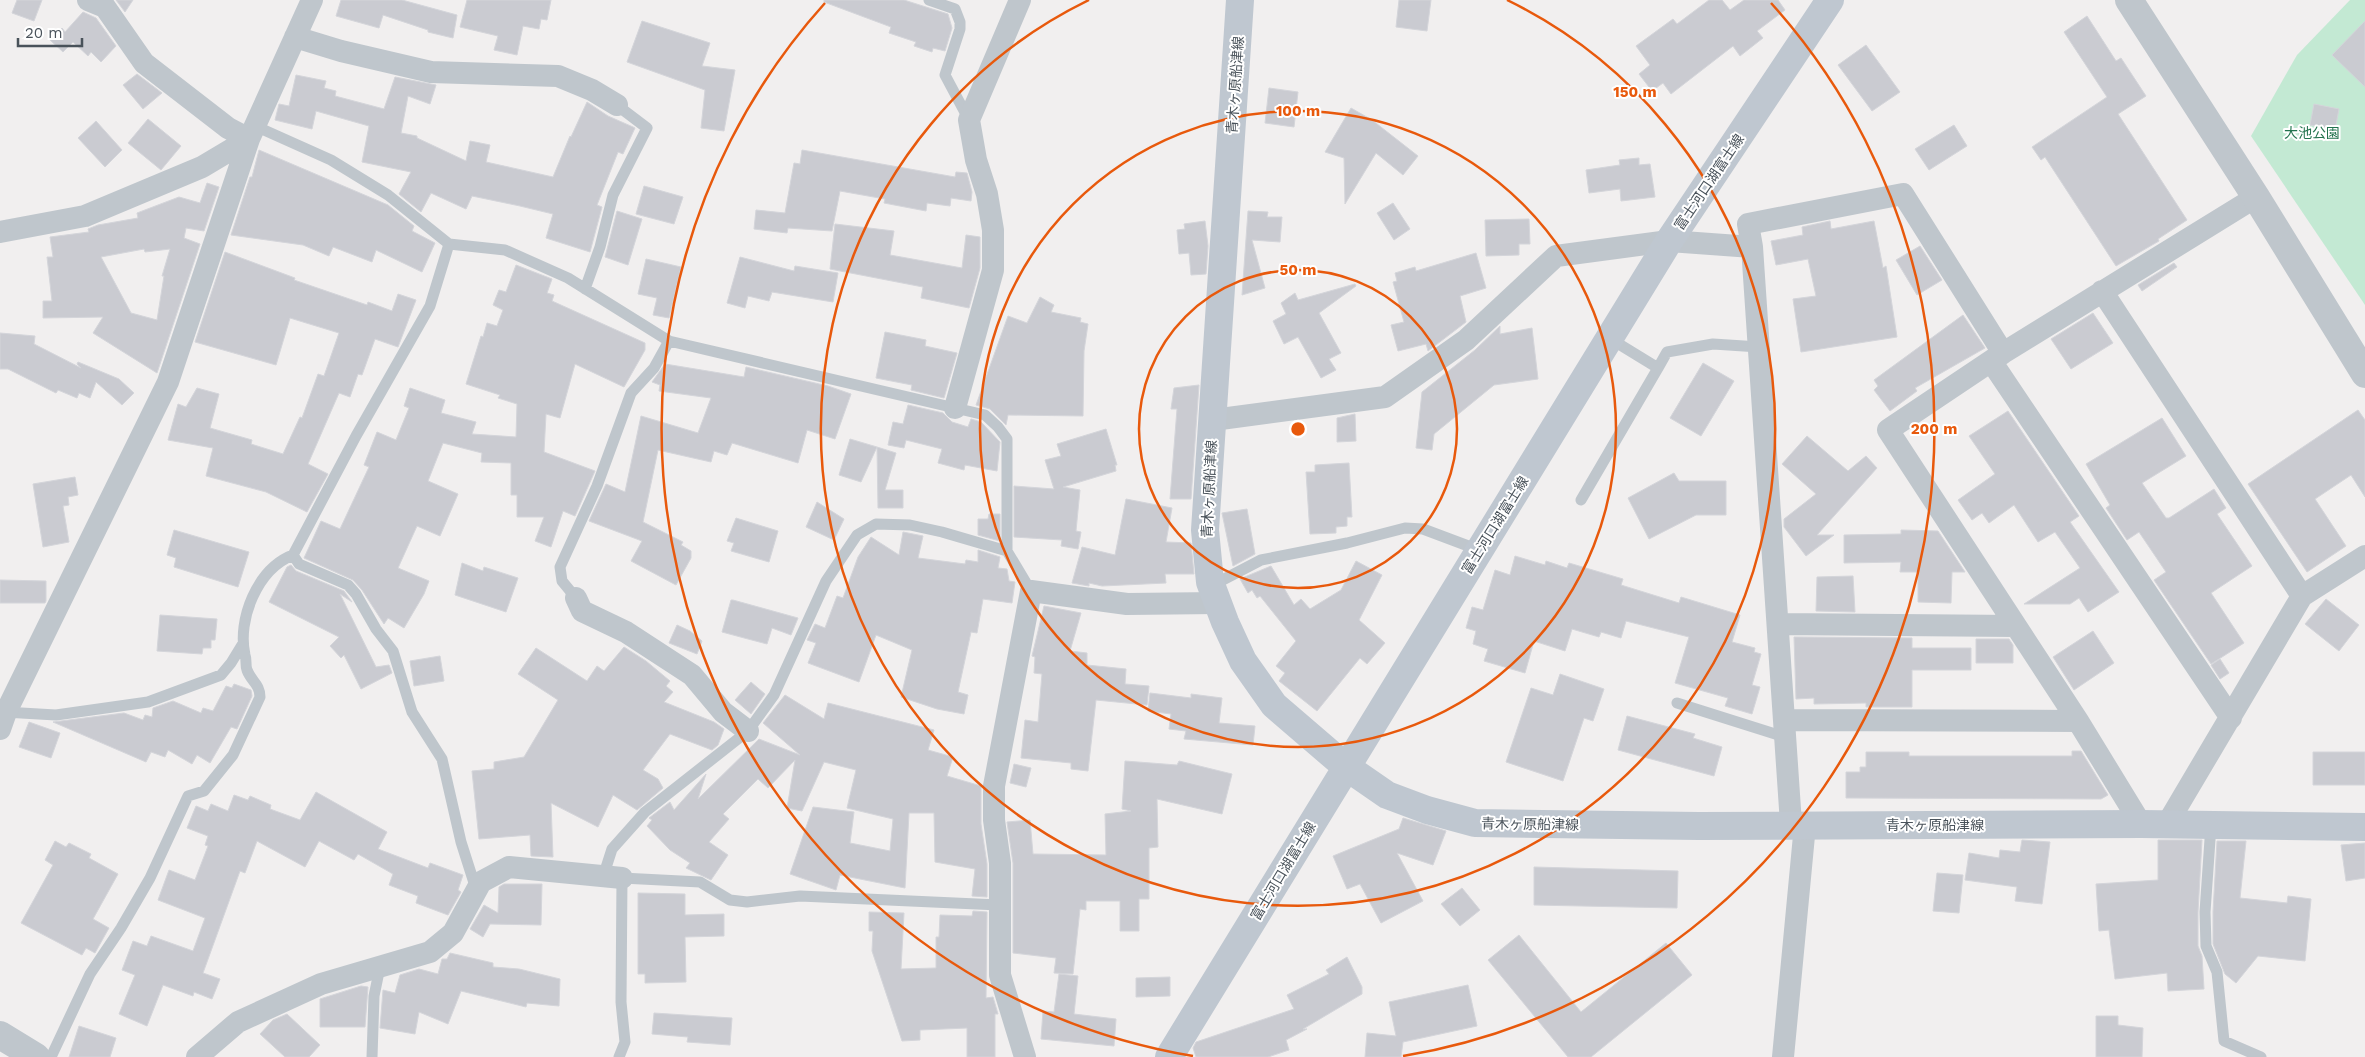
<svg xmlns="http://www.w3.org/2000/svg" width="2365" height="1057" font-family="'Work Sans','Noto Sans JP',sans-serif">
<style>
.green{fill:#c3e9d3}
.building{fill:#cacbd1;stroke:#d4d5da;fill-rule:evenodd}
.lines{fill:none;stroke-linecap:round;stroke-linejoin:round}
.service{stroke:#bfc6cc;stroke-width:11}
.minor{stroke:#bfc6cc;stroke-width:22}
.tertiary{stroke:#bfc6cc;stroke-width:28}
.secondary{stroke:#bfc7d0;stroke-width:28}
.ring{fill:none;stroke:#e8590c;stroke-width:2.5}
.labels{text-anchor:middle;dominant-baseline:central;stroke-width:4;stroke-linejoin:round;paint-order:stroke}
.street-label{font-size:14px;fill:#49525a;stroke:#fff}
.park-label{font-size:14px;fill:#23734e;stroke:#fff}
.centre{fill:#e8590c;stroke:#fff;stroke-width:2.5}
.ring-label{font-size:15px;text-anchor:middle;font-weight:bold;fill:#e8590c;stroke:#fff;stroke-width:4;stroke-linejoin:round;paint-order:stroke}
</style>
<rect width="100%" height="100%" fill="#f1efef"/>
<path class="green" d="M2350,0H2365V305L2251,136L2297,55Z"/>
<path class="building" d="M17,0H42L34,21L12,13Z
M116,0H133L125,12Z
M341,0H402L457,15L453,38L428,32V30L383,15L379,28L336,16Z
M467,0H551L547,20L541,19L539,29L523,26L517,55L494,50L498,36L460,27Z
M824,0H904L948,14L952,28L945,51L933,48L932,52L914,46L916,42L889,33L891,27L824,2Z
M1399,0H1431L1427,31L1396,27Z
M1709,0H1722L1730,10L1744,0H1778L1785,10L1757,31L1763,38L1740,56L1733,46L1671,94L1663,83L1652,91L1639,74L1650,65L1636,46L1673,19L1677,24Z
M83,12L96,18L116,46L101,62L91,52L88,56L73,42L63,52L50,40L62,28L65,32Z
M2087,16L2116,61L2121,58L2146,96L2118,114L2187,220L2158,239L2159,241L2116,266L2045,157L2041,160L2032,147L2107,97L2064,32Z
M642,21L710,43L702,66L735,70L724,131L701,128L705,90L627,62Z
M2365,21V87L2332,55Z
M1866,45L1900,92L1872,111L1838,65Z
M137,74L162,93L143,109L123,85Z
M296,75L326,81L324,88L336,91L335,96L384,109L395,77L436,85L430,104L408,96L401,133L417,136V138L466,161L470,141L490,145L486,162L553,177L570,136L571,137L587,102L608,116L633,127L635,128L623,154L618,152L597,205L602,207L590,252L546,238L553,214L520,206L472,196L466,209L431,193L421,212L399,194L411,172L362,162L369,126L316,111L312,129L275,120L279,104L289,106Z
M1269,88L1298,92L1294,127L1265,123Z
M2314,104L2339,109L2335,130L2310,125Z
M1351,108L1372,120L1418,156L1403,175L1376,153L1345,204L1344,158L1325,152Z
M148,119L181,146L161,170L128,143Z
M96,121L122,150L105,167L78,138Z
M1954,125L1967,146L1929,170L1915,149Z
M259,150L388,205L414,226L412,231L435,243L422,272L376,250L372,262L333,247L329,256L303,245L231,235L250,177H252Z
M802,150L955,177L956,172L967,173L972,192L971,201L951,198L950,206L927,203L926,211L884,203L885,199L840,191L832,231L788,228L787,233L754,229L756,210L785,213L794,163L800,164Z
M1639,158V165L1650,164L1655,197L1621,201L1620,189L1589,193L1586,170L1620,165L1619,160Z
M207,183L219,187L204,231L186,228L184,238L200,244L157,373L93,333L103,317L43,318V301H52L47,257H53L50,237L89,232L88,229L98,225L138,218L137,213L179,197L200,203ZM144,249L145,252L170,249L162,276H164L157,320L131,313L101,257Z
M644,186L683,197L674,224L636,214Z
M1393,203L1410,229L1394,240L1377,213Z
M617,211L642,219L628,265L605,257Z
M1248,211L1268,212L1267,217H1282L1280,242L1252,240L1265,288L1242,295Z
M1529,219L1530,244H1519V255L1486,256L1485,220Z
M1205,221L1208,246L1206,274L1191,275L1189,253L1179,254L1177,230L1185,229L1184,224Z
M1830,221L1831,229L1874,221L1883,268L1886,266L1897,337L1801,352L1793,299L1816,296L1808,259L1776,265L1771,241L1803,235L1802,227Z
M835,224L894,231L890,255L962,268L966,235L980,237V268L969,308L921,298L923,287L830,269Z
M1920,246L1942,280L1917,295L1896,260Z
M225,252L295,278L294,280L367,305L368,302L392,311L398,294L416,300L398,347L375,339L362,375L358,374L350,397L339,393L308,464L328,474L307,512L266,492L206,476L213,448L168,440L178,404L186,407L197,388L219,394L210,428L252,440L251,444L283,454L300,417L302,418L318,374L324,376L339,333L290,318L276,365L195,342Z
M1476,253L1486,288L1460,296L1466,322L1428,351L1426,344L1398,351L1391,325L1404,322L1393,282L1397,281L1395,273L1415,267L1416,271Z
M740,257L794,271L795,266L838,273L833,302L772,292L769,301L748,296L745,308L727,303Z
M646,259L681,267L669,318L653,315L657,298L638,294Z
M2174,263L2177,267L2142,291L2138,285Z
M516,265L552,279L547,293L554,295L552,301L645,343V350L624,387L575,364L560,418L546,414L544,452L595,471L575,516L563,511L551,547L535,541L544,517H517V495H511V463L481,462L482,453L443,443L428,481L458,494L440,536L417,526L398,568L429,581L424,594L404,628L388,618L384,624L362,590L353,580L304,558L321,521L340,529L369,467L364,465L377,432L396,440L409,408L404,406L410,388L445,400L441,413L476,422L472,434L516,437L517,404L498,398L500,395L466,384L481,336L483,337L487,323L497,326L503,310L493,305L499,290L506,292Z
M1355,284L1356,286L1319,313L1341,353L1329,359L1336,370L1321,378L1298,337L1284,344L1273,321L1286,314L1281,303L1295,293L1298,300Z
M1040,297L1054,305L1051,312L1081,318L1080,322L1088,324L1084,351L1083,416L1008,415L1006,425L990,409L976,405L1008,316L1027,323Z
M2093,313L2113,343L2071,369L2051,339Z
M1963,315L1985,348L1915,388L1917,391L1890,411L1874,390L1878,386L1874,380Z
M1500,326V334L1532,328L1538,379L1494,385L1434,434L1432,450L1416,448L1422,392L1475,350Z
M885,332L926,340L925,346L957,353L944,398L911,390L912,385L876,378Z
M0,333L35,336L34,344L81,368L77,364L78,362L119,379L134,393L122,405L96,382L90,398L79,393L77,398L58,390L56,393L8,369H0Z
M1703,363L1734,381L1701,436L1670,418Z
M665,364L744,377L746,367L828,386L851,394L835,439L807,430L798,463L732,443L727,455L714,451L711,462L658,450L643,522L683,542L681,545L691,551V558L676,585L631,561L642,541L589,521L606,484L625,492L641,416L698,433L711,398L659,391L660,385L652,382Z
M1199,385L1191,499H1170L1177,409H1171L1174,388Z
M908,405L943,413L952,422L968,427L971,419L981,422L1000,442L997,471L965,465L964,470L938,463L942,449L906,440L904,448L888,445L893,422L903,424Z
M2358,410L2365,420V497L2351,475L2315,499L2346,546L2307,572L2248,484Z
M2008,411L2079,516L2070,522L2119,592L2088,612L2079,598L2070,604H2024L2080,568L2055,532L2038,542L2014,505L1989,523L1982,513L1972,520L1958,500L1995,474L1969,436Z
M1355,414L1356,441L1337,442V418Z
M2162,418L2186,456L2142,483L2166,518H2169L2214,489L2226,508L2217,514L2252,566L2211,593L2244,643L2211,664L2154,580L2166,572L2139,532L2127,540L2106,508L2110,505L2086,464Z
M1106,429L1117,465H1115L1116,471L1063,487L1080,490L1076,531L1081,532L1078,549L1061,546L1062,540L1014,537V486L1054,489L1045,460L1061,456L1057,444Z
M1807,436L1848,471L1866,456L1877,468L1817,535H1834L1806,556L1784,527V519L1816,494L1782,464Z
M850,439L877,447L861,482L839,475Z
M877,447L896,453L885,490H903V508H878Z
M1349,463L1352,517H1347V526L1336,527V533L1310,534L1306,472H1315V465Z
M1674,473L1679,481H1726V515H1696L1649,539L1628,498Z
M75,477L78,495L68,497L69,505L63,506L69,542L43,547L33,484Z
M1126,499L1172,508L1166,542L1191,543L1194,574H1165L1166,583L1102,586L1089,583V586L1072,583L1082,547L1115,555Z
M817,502L844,519L834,540L806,527Z
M1247,509L1255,554L1233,566L1222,513Z
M989,514H1000V541L978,535V519H988Z
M736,518L778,531L769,562L731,551L734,543L727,541Z
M174,530L249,552L238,587L174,567L176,558L167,555Z
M1901,530L1938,531L1965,572H1952L1951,603L1918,602V572H1900L1901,562L1844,563V535L1901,534Z
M903,532L923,536L918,558L965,564L966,560L978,562V550L1000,557L998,568L1007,569L1009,581L1015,582L1012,603L983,599L977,633L971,632L958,692L968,695L964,714L937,709L901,697L912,650L876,635L859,682L808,663L816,643L807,640L815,624L825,628L837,596L843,598L858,557L871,537L899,555Z
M1515,556L1545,565L1546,561L1567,568L1569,563L1623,579L1621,585L1679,603L1681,597L1740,615L1732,642L1755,648L1754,652L1761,654L1752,685L1760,687L1752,714L1725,706L1728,698L1675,683L1689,637L1626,621L1621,638L1601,632L1599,637L1572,629L1565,651L1534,641L1525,673L1484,661L1488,649L1473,644L1476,631L1466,628L1472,607L1483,610L1495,570L1510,575Z
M1356,561L1382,575L1359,620L1385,643L1367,664L1360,658L1317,711L1279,681L1285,673L1276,666L1296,641L1260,596L1257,598L1252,590L1248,593L1240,579L1271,566L1294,605L1301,599L1310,609L1341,590Z
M462,563L483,571L484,567L518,578L506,612L455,595Z
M291,565L296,571L344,591L352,602L340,594L376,667L389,665L392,673L361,689L344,655L341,658L330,646L339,637L269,602L287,567Z
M1853,576L1855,612L1816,611L1817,577Z
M0,580L46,581V601L45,603H0Z
M2326,599L2359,625L2339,651L2305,624Z
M731,600H733L798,618L791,635L772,628L767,644L748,639L722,632Z
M1044,606L1081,613L1070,651L1087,653V665L1126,669L1125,684L1149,686L1147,705L1096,700L1088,771L1071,769V763L1021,758L1025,720L1038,722L1042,674L1034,673L1035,657L1032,656Z
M160,615L217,619L215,640H211V648H203L202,654L157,651Z
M677,625L690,631L702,641L697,654L669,643Z
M2093,631L2114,663L2074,690L2053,657Z
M1794,637L1912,638V648H1971V670H1912V707H1866V703L1814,704V698L1796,699Z
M1976,639H2009L2013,645V663H1976Z
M624,647L646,661L670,681L666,686L673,692L664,702L714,722L724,729L718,745L712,750L670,734L643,770L658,779L663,788L637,810L613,795L598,827L551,803L553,857L531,856L530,835L479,839L472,771L494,769V762L524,757L558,700L518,674L536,648L587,681L597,666L604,671Z
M440,656L444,681L414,686L410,661Z
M2220,659L2229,673L2220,679L2211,665Z
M1560,674L1604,689L1593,721L1584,718L1563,781L1506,762L1531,688L1553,695Z
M751,682L765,694L751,714L735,700Z
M234,684L251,690L252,696L237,729L231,727L210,763L197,755L192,764L168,750L165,757L151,752L146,762L53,722L124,713L143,720L145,715L152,717L153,708L173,701L201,713L203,708L213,711L226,686L232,688Z
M1150,693L1191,698V694L1222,698L1219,723L1255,726L1253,745L1184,739L1186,731L1169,729L1171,714L1148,711Z
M785,695L824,719L828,703L934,730L928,750L953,757L947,776L981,786V824L987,864V897L972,896L975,869L935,862L934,813H909L905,888L840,875L836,890L790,874L813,807L854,812L850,843L890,851L893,819L847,808L856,770L824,762L802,811L787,808L795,760L768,788L758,779L723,814L729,819L709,842L728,855L711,880L686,868L690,863L670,850L647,826L652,820L649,818L670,802L674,810L706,774L698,799L759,739L800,755L763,723Z
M1627,716L1695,734L1693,738L1722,747L1714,776L1618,750Z
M29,722L60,733L51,758L19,747Z
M2072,751H2081L2108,795L2101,799L1846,798V772H1860V767H1866V752H1909V756H2072Z
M2313,752H2365V785H2313Z
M1125,761L1177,765L1179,761L1232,774L1222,814L1157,799L1158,847L1149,848V899H1139V931H1120V901H1086V910L1080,909L1073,974L1054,973L1056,958L1013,953V863L1007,822L1030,820L1033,854L1106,855L1105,814L1131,811L1122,809Z
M1014,764L1031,768L1026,787L1010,783Z
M316,792L387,832L378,849L428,868L430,863L463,875L458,890L461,892L448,915L416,903L418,896L389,885L393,874L358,854L354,860L319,841L305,867L257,841L245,873L240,871L203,973L220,979L212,999L194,992L193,996L163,985L147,1026L119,1014L135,975L122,970L133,941L147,946L151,936L193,951L205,918L158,900L169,870L195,880L208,846L205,845L208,836L187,828L196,806L208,811L211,804L228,811L234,795L248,800L250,796L271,805L270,809L300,820Z
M1403,818L1446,831L1433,865L1397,853L1423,901L1381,923L1360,884L1347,889L1333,856L1399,829Z
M2022,840L2050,842L2042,904L2015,901L2017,887L1965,880L1969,853L1999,858L2000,850L2020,852Z
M2158,840H2202L2198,912V946L2202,956L2204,989L2168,991L2167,973L2115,979L2109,930L2099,931L2096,884L2158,880Z
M55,841L66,847L69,843L91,854L89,858L118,874L93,919L109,928L95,953L86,948L82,955L21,923L53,865L45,860Z
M2217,841H2246L2240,898L2287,903L2288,896L2311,899L2305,961L2258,956L2236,983L2225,974L2213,944V912Z
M2365,843V878L2346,881L2341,845Z
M1534,867L1678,871L1677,908L1534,905Z
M1937,873L1963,875L1959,913L1933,911Z
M504,884H542L541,925L490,924L483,937L470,929L484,905L498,913L499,887Z
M1462,888L1480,910L1460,926L1441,904Z
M638,893L685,894V915L724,914V936L685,937L686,982L645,983V974H638Z
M973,911L987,912L986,998L993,997L998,1014H995V1057H967V1028L920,1030V1040L902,1041L872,951L873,931H869V912L904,913L901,969L936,968V937H939L940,915L972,916Z
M1519,935L1581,1012L1666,943L1692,975L1591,1057H1568L1488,960Z
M450,953L493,963V967L519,969L560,979L559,1006L527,1003L526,1007L461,991L448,1024L419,1012L415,1034L380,1028L383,990L395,993L400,975L419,969L438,974L442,959H447Z
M1347,957L1362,987V994L1303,1029H1307L1286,1040L1289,1050L1268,1057H1196L1193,1048L1196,1042L1294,1009L1287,995L1329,974L1326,970Z
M1059,974L1078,976L1074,1014L1116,1019L1114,1046L1041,1039L1043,1011L1054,1012Z
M1170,977V996L1136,997V978Z
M1468,985L1477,1026L1403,1042L1401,1057H1365L1367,1033L1396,1036L1389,1002Z
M361,986L368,987L365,1027H320V999Z
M654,1013L732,1018L730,1045L687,1042L688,1037L652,1034Z
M287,1014L320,1045L309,1057H285L260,1034L273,1020Z
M2096,1016H2118V1025L2143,1028L2142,1057H2096Z
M79,1026L116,1038L110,1057H69Z"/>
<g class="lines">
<path class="service" d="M929,0L955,9L960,22V29L945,75L969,120
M449,244L505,250L568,278L669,341L985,415L998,427L1007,439V551
M585,289L600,247L613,195L647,128L614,103
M1658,368L1667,352L1713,344L1759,347
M1581,500L1658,368L1609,338
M293,555L299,564L348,585L356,594L376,629L393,651L412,712L442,759L461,842L476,889
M1211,586L1261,560L1347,543L1405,528L1423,529L1479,550
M576,598L562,581L560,567L597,486L631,393L654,368L669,341
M1677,703L1785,737
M4,712L56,715L148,702L221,675L231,663L242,645
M2211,825L2205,912L2206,946L2217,972L2224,1041L2261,1057
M603,877L612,849L645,812L748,731L774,695L826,581L857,535L876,524L910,525L942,532L1007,551L1031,591
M51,1057L90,974L121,928L150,878L188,796L204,791L233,755L260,697C260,684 251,681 247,670C245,665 247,660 245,655C237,620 257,569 293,555L356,436L430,306L449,244L388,195L331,160L255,126
M372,1057L374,996L380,967
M619,1057L625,1042L621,1002L622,878L700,882L730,900L747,902L800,896L999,905"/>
<path class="minor" d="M295,37L341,51L431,72L558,76L592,90L617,105
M0,232L85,216L202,167L249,139L228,128L144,63L105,7L88,0
M1752,247L1748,224L1903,194L2003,353L2256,197
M2102,291L2302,596
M2003,353L1888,430L2078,721L2141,824
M1991,361L2231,718
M955,408L993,270V230L987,194L976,160L969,120L1020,0
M1213,420L1385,397L1466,340L1556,256L1669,241L1752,247L1791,824
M576,598L582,611L626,632L692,675L723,712L748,731
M1778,624L2016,626
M1784,720L2078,721
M0,729L6,712L168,382L249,139L312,0
M2167,824L2302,596L2365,556
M197,1057L238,1022L321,984L430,952L453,933L481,882L509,867L622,878
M1025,1057L1000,975V863L994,820V786L1031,591L1127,604L1218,603
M1783,1057L1805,825"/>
<path class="tertiary" d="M2129,0L2256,197L2365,374
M0,1035L36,1057"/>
<path class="secondary" d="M1240,0L1205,530L1210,582L1225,622L1243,661L1274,705L1345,766L1387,795L1427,810L1475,823L1699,826L2141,824L2365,827
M1169,1057L1669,241L1830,0"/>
</g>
<g class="ring">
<circle cx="1298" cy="429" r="159"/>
<circle cx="1298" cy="429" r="318"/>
<path d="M1507 0A477 477 0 1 1 1089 0"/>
<path d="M1193 1056A636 636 0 0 1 825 3M1771 3A636 636 0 0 1 1403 1056"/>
</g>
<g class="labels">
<g class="street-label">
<text transform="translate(1235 85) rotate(-86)">青木ヶ原船津線</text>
<text transform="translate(1709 182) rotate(-56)">富士河口湖富士線</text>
<text transform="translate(1209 489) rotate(-87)">青木ヶ原船津線</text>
<text transform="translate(1495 525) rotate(-58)">富士河口湖富士線</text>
<text transform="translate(1530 824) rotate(1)">青木ヶ原船津線</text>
<text x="1935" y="825">青木ヶ原船津線</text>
<text transform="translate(1283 871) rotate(-59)">富士河口湖富士線</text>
</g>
<g class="park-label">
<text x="2312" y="133">大池公園</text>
</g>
</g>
<circle cx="1298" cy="429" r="8" class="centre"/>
<g class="ring-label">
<text x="1635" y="97">150 m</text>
<text x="1298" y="116">100 m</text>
<text x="1298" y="275">50 m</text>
<text x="1934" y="434">200 m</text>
</g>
<path d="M18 38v8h64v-8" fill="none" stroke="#49525a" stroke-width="2.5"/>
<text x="25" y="38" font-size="15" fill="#49525a" stroke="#ffffff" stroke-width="4" paint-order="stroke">20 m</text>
</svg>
